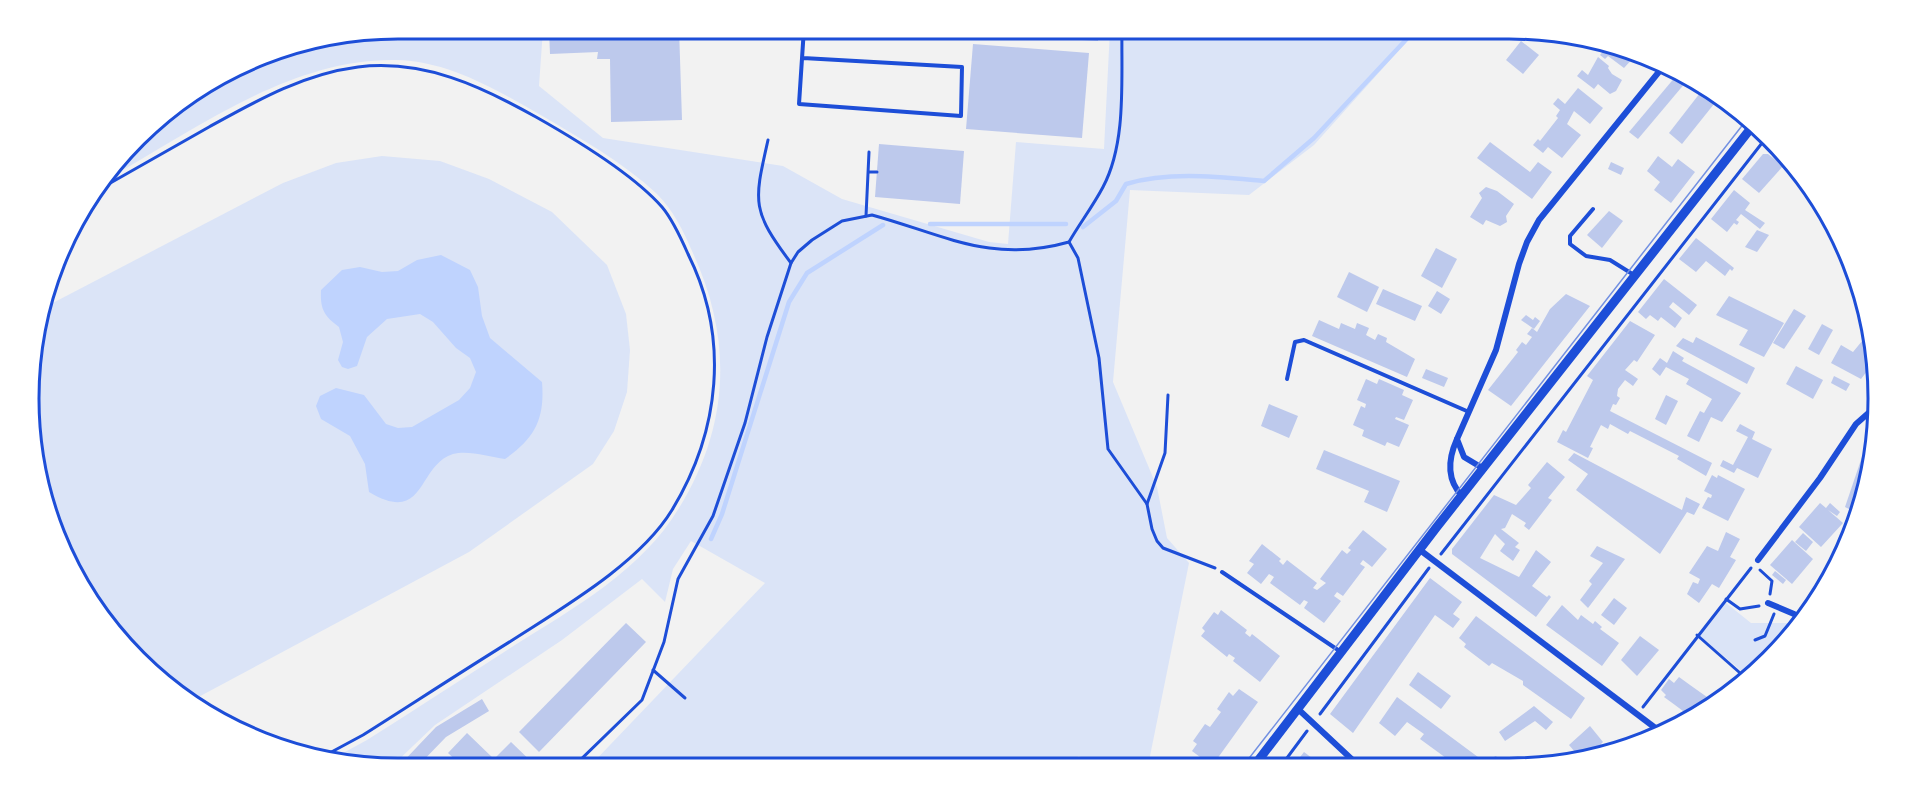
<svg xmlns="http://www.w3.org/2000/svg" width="1907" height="797" font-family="Arial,sans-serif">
<rect width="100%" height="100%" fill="#f2f2f2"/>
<g fill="#dbe4f7">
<path d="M399 29H424L452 39 494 29H543L539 86 603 138 783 166 842 199 989 242 1008 244 1016 142 1104 149 1110 29H1418L1314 145 1249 195 1130 190 1113 382 1157 487 1167 538 1189 563 1148 766 1114 767 1078 756 1075 767 588 768 765 583 691 541 673 569 665 602 642 579 562 640 435 725 391 767 334 758 367 740C416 709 465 677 515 645 574 608 642 570 679 508 730 425 733 339 692 251 683 230 673 210 657 194 623 162 580 138 539 114 495 89 448 61 396 60 291 58 194 130 106 180L155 120 277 49 281 57 336 39Z"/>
<path d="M382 156 440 161 489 179 552 212 607 265 626 314 630 350 627 392 614 431 593 464 469 552 191 701 174 692 91 604 36 471 32 350 47 306 283 183 336 163Z"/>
<path d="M1726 603 1751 623H1788L1745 674 1700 636Z"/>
</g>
<path fill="#bfd3fe" d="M441 255 470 270 478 287 482 316 490 338 542 382C545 419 535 438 505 459 489 457 469 450 453 454 417 465 426 526 369 492L365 464 350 436 321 419 316 406 320 396 336 388 364 395 386 424 398 428 412 427 459 400 470 388 476 372 470 358 456 348 433 322 420 314 387 319 367 337 357 366 348 369 342 367 338 360 343 342 339 327C324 316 320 309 321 290L342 270 360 267 382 272 398 271 417 260Z"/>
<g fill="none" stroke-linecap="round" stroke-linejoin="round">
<g stroke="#bfd3fe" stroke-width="4.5">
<path d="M930 224H1066"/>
<path d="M1083 227 1116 201 1126 184C1170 171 1219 177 1264 181L1314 138 1417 28"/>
<path d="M711 539 722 514 789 302 807 273 883 225"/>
</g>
</g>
<g fill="#bdc9ec">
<path d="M679 28 682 120 611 122 610 59H597L598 52 550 54 549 30Z"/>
<path d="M1004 28H1026L1025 32 1004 30Z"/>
<path d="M1035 28H1099L1098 41 1034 37Z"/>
<path d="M1521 41 1539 55 1523 74 1506 60Z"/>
<path d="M973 44 1089 53 1082 138 966 129Z"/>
<path d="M1608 45 1624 48 1634 57 1624 68 1608 56 1605 59 1600 55Z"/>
<path d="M1598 57 1609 66 1608 68 1612 74 1622 80 1616 91 1610 94 1598 84 1594 89 1577 76 1582 70 1588 75Z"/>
<path d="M1676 76 1686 82 1638 139 1629 132Z"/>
<path d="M1578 88 1603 108 1590 124 1574 111 1567 124 1581 135 1562 158 1548 147 1543 153 1533 145 1538 139 1540 141 1558 118 1556 116 1560 110 1553 104 1558 98 1565 104Z"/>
<path d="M1700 93 1714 104 1682 144 1669 133Z"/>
<path d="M1490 142 1530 172 1538 162 1552 172 1532 199 1477 158Z"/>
<path d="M879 144 964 151 960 204 875 197Z"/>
<path d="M1763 154H1768L1783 166 1759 193 1742 179Z"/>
<path d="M1658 156 1672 167 1678 159 1695 172 1671 203 1654 190 1660 182 1647 171Z"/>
<path d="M1611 162 1624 168 1621 175 1608 169Z"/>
<path d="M1486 187 1497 191 1514 204 1506 216 1507 222 1500 226 1486 220 1483 225 1470 217 1482 198 1479 193Z"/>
<path d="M1734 190 1750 203 1745 210 1765 223 1760 229 1741 214 1736 220 1739 222 1737 225 1734 223 1727 232 1711 219Z"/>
<path d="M1609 211 1623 221 1602 248 1587 235Z"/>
<path d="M1757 230 1769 235 1757 252 1745 247Z"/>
<path d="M1696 238 1734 268 1732 271 1730 269 1725 276 1706 261 1696 272 1679 259Z"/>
<path d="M1436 248 1457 259 1442 288 1421 276Z"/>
<path d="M1349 272 1379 287 1367 312 1337 297Z"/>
<path d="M1664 279 1697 305 1689 315 1673 302 1669 307 1682 318 1675 328 1661 317 1658 321 1650 315 1646 319 1638 312Z"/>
<path d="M1383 289 1422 306 1415 321 1376 304Z"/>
<path d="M1437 291 1450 299 1441 314 1428 306Z"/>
<path d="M1566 294 1590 306 1511 406 1488 390 1518 352 1516 350 1522 342 1526 345 1532 337 1527 334 1532 328 1537 332 1550 309Z"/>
<path d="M1729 296 1784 323 1764 357 1739 345 1748 330 1716 315Z"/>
<path d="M1794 309 1806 316 1784 349 1773 343Z"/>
<path d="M1526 315 1533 320 1535 317 1540 321 1534 329 1521 320Z"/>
<path d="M1319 320 1339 329 1341 323 1355 329 1357 323 1369 328 1366 335 1375 340 1378 334 1387 338 1386 342 1415 359 1407 377 1312 336Z"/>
<path d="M1630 321 1655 335 1637 362 1634 360 1625 370 1638 379 1633 386 1625 380 1618 389 1617 396 1620 398 1616 405 1613 404 1610 411 1712 463 1706 476 1677 459 1679 456 1630 431 1628 434 1610 424 1608 429 1601 425 1590 447 1593 448 1588 458 1557 442 1563 430 1566 432 1593 380 1587 376Z"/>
<path d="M1822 324 1833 330 1819 355 1808 349Z"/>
<path d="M1867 335 1874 362 1861 379 1831 363 1841 345 1853 352Z"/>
<path d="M1696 337 1755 368 1747 384 1676 346 1683 338 1693 343Z"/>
<path d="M1673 351 1684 358 1682 361 1741 393 1722 422 1711 417 1699 442 1687 436 1700 411 1704 413 1712 399 1686 384 1689 379 1666 367 1660 376 1652 369 1660 358 1667 363Z"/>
<path d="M1796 366 1823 380 1813 399 1786 384Z"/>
<path d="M1426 369 1448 378 1444 387 1422 378Z"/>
<path d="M1834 376 1850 384 1846 391 1831 383Z"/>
<path d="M1366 379 1377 384 1379 379 1404 390 1402 395 1413 400 1404 420 1396 417 1395 419 1409 425 1399 447 1387 442 1385 446 1362 436 1364 430 1353 425 1361 406 1365 408 1366 404 1357 400Z"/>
<path d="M1666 395 1678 401 1666 425 1655 419Z"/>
<path d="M1269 404 1298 416 1289 438 1261 426Z"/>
<path d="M1740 424 1755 432 1752 439 1772 449 1758 478 1737 468 1734 473 1720 466 1723 460 1733 465 1748 437 1736 431Z"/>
<path d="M1865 448 1868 449 1857 513 1845 507Z"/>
<path d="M1324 450 1400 481 1387 512 1364 502 1369 491 1316 469Z"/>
<path d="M1574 453 1682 510 1686 497 1700 504 1694 515 1687 512 1660 554 1576 490 1588 474 1568 460Z"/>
<path d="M1547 462 1565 477 1548 498 1552 500 1529 530 1524 526 1526 523 1512 514 1505 528 1501 529 1519 543 1515 547 1520 550 1513 561 1500 551 1505 544 1495 534 1480 558 1519 577 1536 550 1551 562 1532 586 1547 597 1549 595 1551 597 1536 617 1452 554V549L1494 495 1516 505 1531 488 1528 485Z"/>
<path d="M1712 475 1717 478 1718 475 1745 489 1728 521 1702 508 1708 497 1711 498 1712 495 1704 491Z"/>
<path d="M1820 503 1826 508 1830 503 1840 512 1837 516 1828 510 1843 523 1821 547 1799 527Z"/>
<path d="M1363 530 1387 549 1372 567 1363 560 1360 564 1365 567 1343 596 1337 592 1334 596 1341 601 1324 623 1304 608 1308 602 1304 600 1300 605 1270 583 1274 577 1269 574 1261 584 1247 573 1254 564 1249 561 1262 544 1281 559 1279 561 1283 565 1287 560 1317 583 1313 588 1317 590 1326 583 1320 579 1342 550 1347 554 1351 550 1348 548Z"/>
<path d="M1726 532 1740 539 1730 557 1736 560 1719 588 1712 584 1699 603 1687 594 1693 582 1698 584 1700 579 1689 573 1707 546 1718 551Z"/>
<path d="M1803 533 1813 542 1806 551 1795 542Z"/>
<path d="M1792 540 1813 559 1792 584 1770 565Z"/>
<path d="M1597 546 1625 559 1588 608 1580 600 1592 584 1589 581 1603 563 1590 556Z"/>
<path d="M1775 571 1786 580 1783 584 1772 575Z"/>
<path d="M1430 578 1462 602 1453 614 1460 619 1453 628 1435 615 1353 733 1330 714Z"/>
<path d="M1614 598 1627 608 1614 625 1601 615Z"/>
<path d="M1562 605 1578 620 1581 615 1593 624 1595 621 1602 627 1600 629 1619 643 1602 666 1546 625Z"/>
<path d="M1221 610 1247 630 1245 633 1250 637 1252 634 1280 656 1260 682 1233 661 1235 658 1229 654 1227 657 1201 636 1205 631 1202 628 1214 612 1218 615Z"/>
<path d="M1476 616 1585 698 1571 719 1523 685V681L1492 663 1489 666 1464 647 1466 644 1459 638Z"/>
<path d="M626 623 646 642 539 752 519 732Z"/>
<path d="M1781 632 1787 637 1774 652 1768 647Z"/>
<path d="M1640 636 1659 650 1637 676 1621 660Z"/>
<path d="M1418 672 1451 696 1441 709 1409 685Z"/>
<path d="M1679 677 1690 685 1714 702 1691 717 1675 705 1664 697 1666 695 1661 690 1669 679 1674 683Z"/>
<path d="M1239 689 1258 702 1212 766 1192 751 1197 744 1193 741 1205 724 1210 727 1221 712 1217 709 1229 692 1233 696Z"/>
<path d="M1397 697 1482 760 1476 761 1478 764 1496 756 1503 765 1457 766 1420 739 1424 734 1407 722 1395 736 1379 723Z"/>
<path d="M482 699 489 711 446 737 416 768H397L436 727Z"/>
<path d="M1534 706 1553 722 1546 730 1535 721 1505 741 1499 732Z"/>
<path d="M1590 726 1603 742 1601 744 1605 748 1607 746 1610 749 1561 764 1575 752 1569 745Z"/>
<path d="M467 733 494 759 511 742 538 768H464L448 753Z"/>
<path d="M1304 752 1308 755 1322 766H1293Z"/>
</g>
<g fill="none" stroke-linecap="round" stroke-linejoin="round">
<g stroke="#1d4ed8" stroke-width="3">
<path d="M768 140C754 202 751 210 791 263"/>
<path d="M869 172H877"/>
<path d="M98 190C135 169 172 148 209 127 256 101 303 74 358 67 423 59 481 86 536 117 575 139 632 173 662 207 673 220 681 238 688 254 730 338 720 431 672 510 639 564 562 608 511 641 461 672 412 704 363 735L324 756"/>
<path d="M866 216 869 152"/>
<path d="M1069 242 1078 258 1099 358 1108 449 1147 504 1152 529 1157 541 1163 548 1215 568"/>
<path d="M1147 504 1165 453 1168 395"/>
<path d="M1441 554 1762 143"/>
<path d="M1760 570 1772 581 1770 594"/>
<path d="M1726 599 1740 609 1759 606"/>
<path d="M1697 635 1748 680"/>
<path d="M1755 640 1765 636 1774 614"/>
<path d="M653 670 685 698"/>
<path d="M1643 707 1751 568"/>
<path d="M1320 714 1429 568"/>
<path d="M1281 766 1307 731"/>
<path d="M572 768 642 700 664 642 678 579 713 516 745 423 767 337 791 263 798 252 812 240 842 221 872 215C945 235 991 264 1069 242 1080 223 1093 206 1103 187 1127 142 1121 78 1122 28"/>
</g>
<g stroke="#1d4ed8" stroke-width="4">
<path d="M803 58 962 67 961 116 799 104 804 28"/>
<path d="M1753 126 1764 136"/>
<path d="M1593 209 1570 236V244L1586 256 1610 260 1634 275"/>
<path d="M1287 379 1295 342 1304 340 1469 412"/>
<path d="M1222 572 1341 652"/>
</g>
<g stroke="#1d4ed8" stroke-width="6">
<path d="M1457 439C1448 459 1446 479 1462 496"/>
<path d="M1484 469 1464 457 1457 439 1496 350 1519 264 1527 242 1539 220 1662 68"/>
<path d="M1420 550 1662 733"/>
<path d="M1758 560 1820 478 1856 424 1873 409"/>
<path d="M1768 603 1794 614 1802 620"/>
<path d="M1298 709 1359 766"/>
</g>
<path stroke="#1d4ed8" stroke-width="9" d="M1254 766 1436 528 1755 123"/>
<path stroke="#7290e2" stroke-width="1.5" d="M1243 766 1748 118"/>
</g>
<path d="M0 0H1907V797H0ZM398 39H1509A359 359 0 0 1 1868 398V399A359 359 0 0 1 1509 758H398A359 359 0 0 1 39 399V398A359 359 0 0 1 398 39Z" fill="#fff" fill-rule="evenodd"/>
<path fill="none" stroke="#1d4ed8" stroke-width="3" d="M398 39H1509A359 359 0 0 1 1868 398V399A359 359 0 0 1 1509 758H398A359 359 0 0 1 39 399V398A359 359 0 0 1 398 39Z"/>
</svg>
